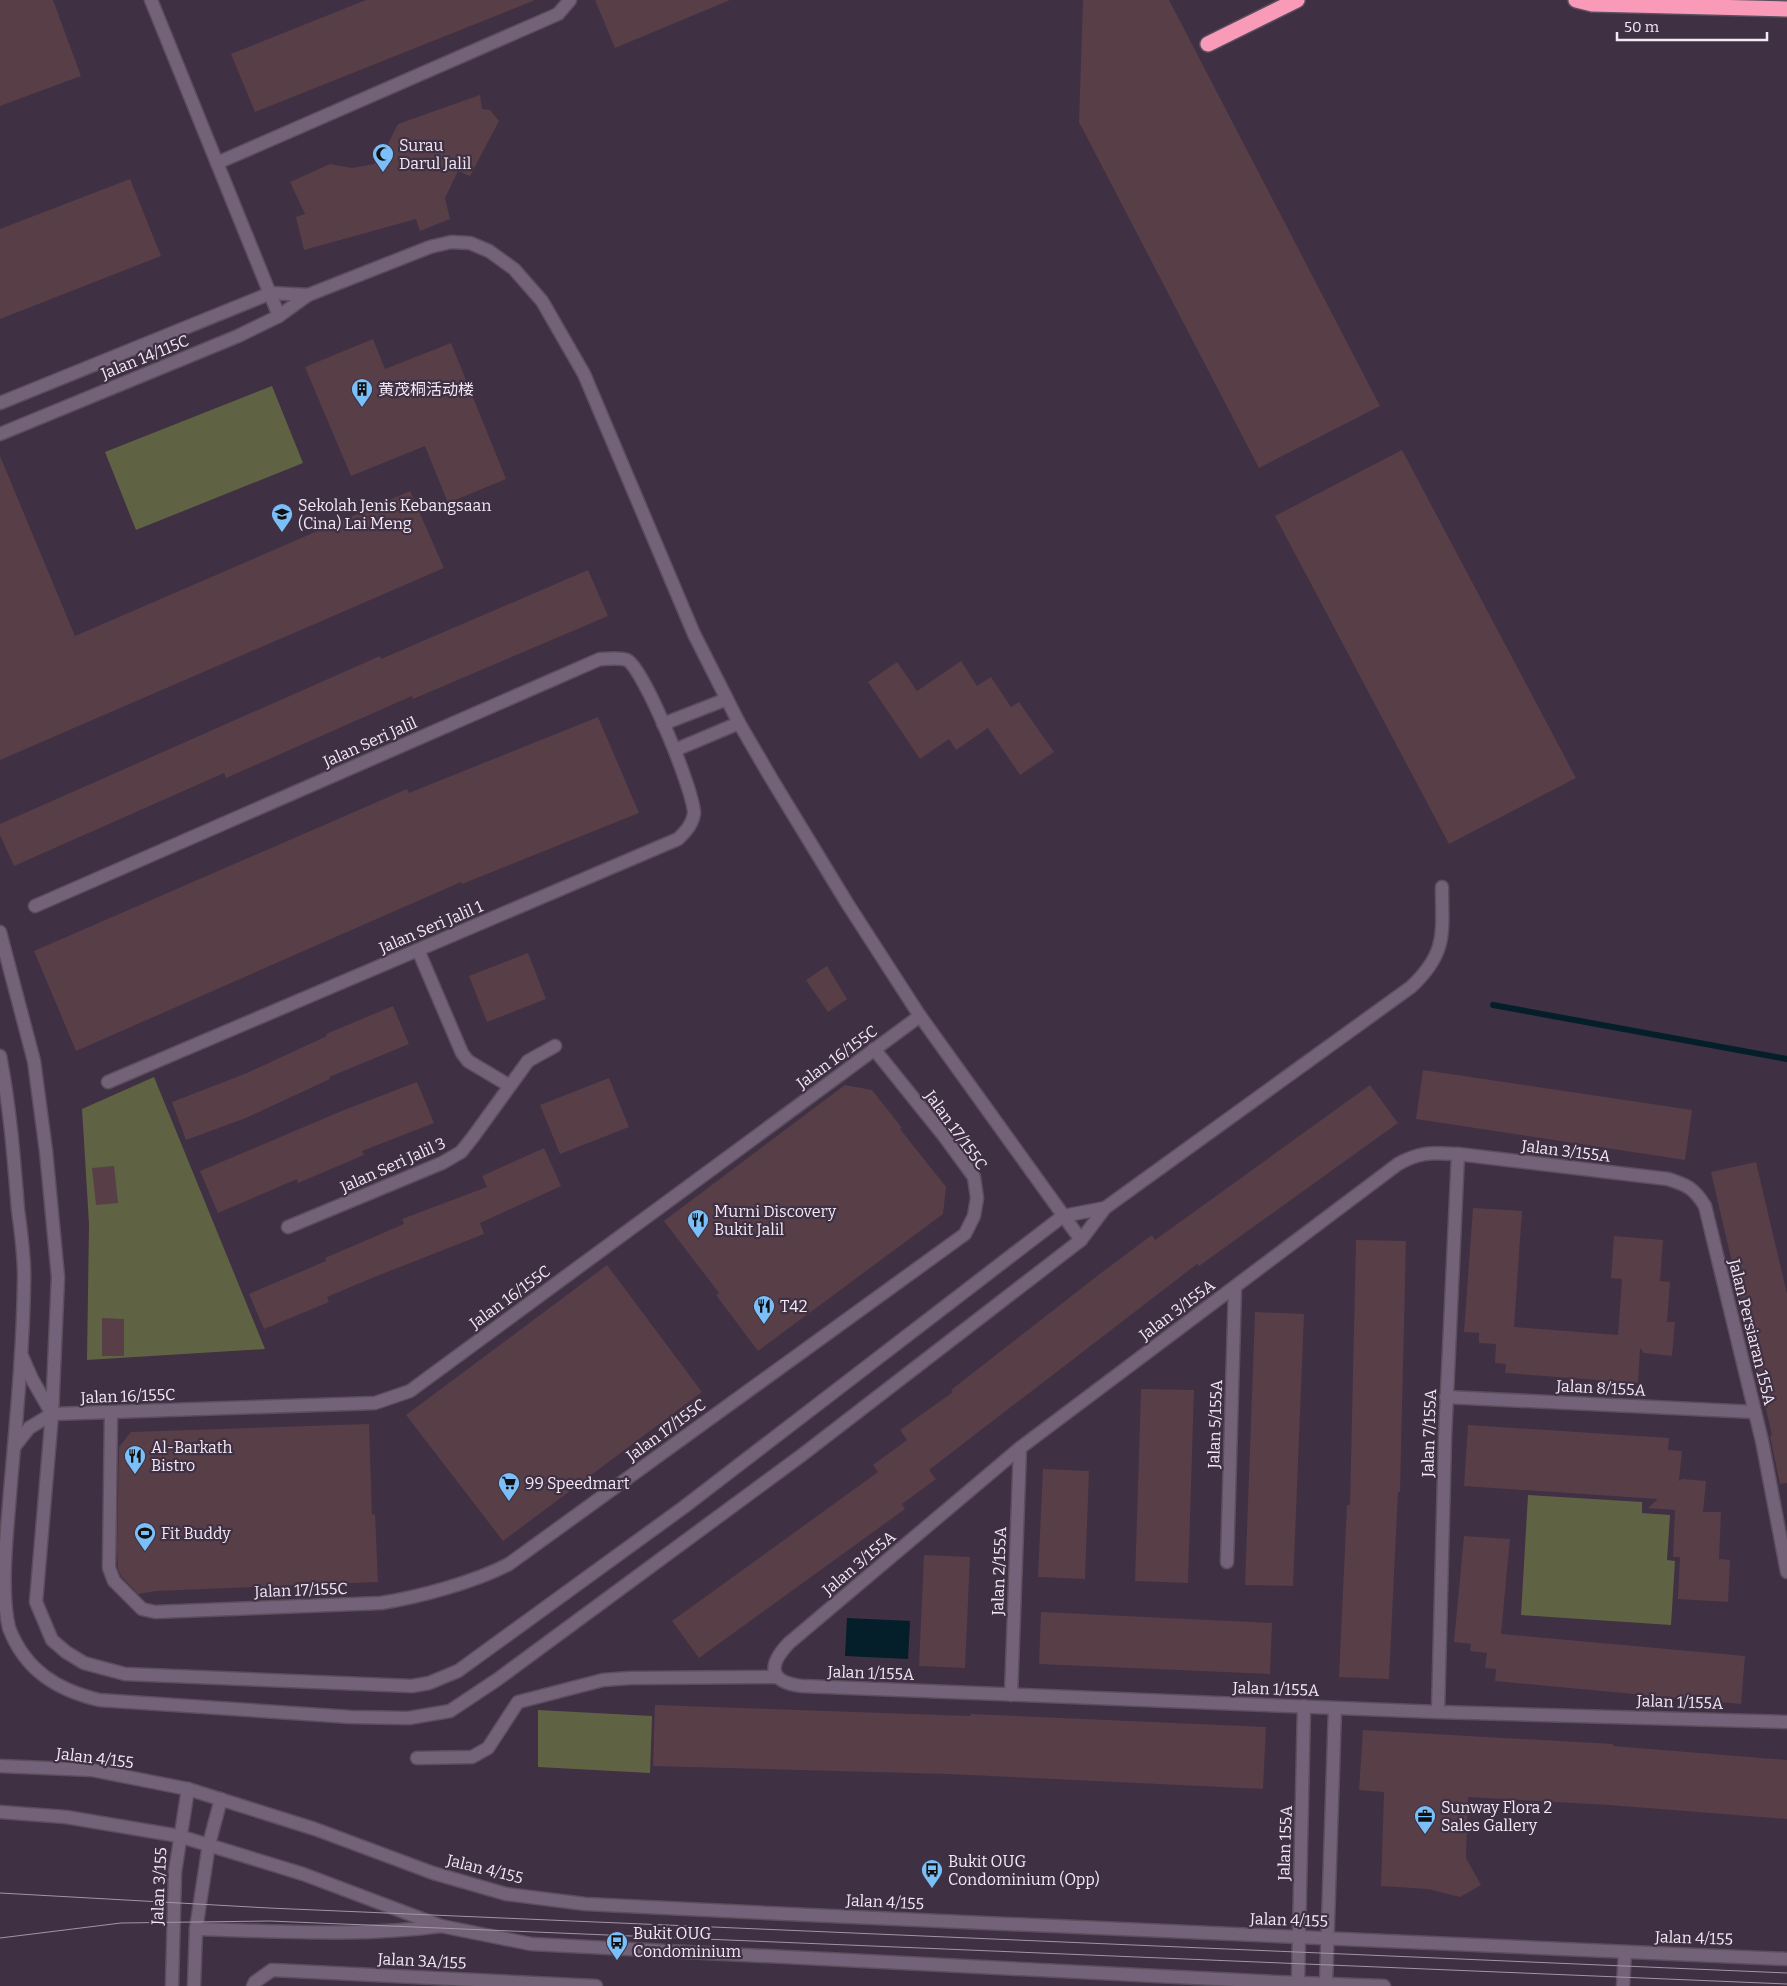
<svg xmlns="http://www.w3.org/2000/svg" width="1787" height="1986" font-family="Bitter,'Noto Sans SC',serif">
<rect width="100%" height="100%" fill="#3f3043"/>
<g fill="#5f6343">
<path d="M272 386 303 463 136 530 105 452Z"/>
<path d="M154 1077 265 1349 87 1360 89 1224 82 1109Z"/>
<path d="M1528 1495 1642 1502V1513L1670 1515 1667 1560 1675 1561 1671 1625 1521 1615Z"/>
<path d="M538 1710 652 1716 650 1773 538 1767Z"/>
</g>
<path fill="#041e2a" d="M847 1618 910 1621 908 1659 845 1656Z"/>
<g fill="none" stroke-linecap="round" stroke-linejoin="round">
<path stroke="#041e2a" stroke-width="6" d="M1493 1005 1787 1059"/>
</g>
<g fill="#583e47">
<path d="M0 0H53L81 76 0 106Z"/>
<path d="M366 0H533V1L255 112 231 54Z"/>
<path d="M595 0H730L615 48Z"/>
<path d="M1083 0H1169L1380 406 1259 468 1079 122Z"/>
<path d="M480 95 482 109 490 110 499 121 470 176 458 171 445 198 450 219 420 231 416 219 304 250 296 217 305 214 290 182 330 164 352 168 374 164 381 158 398 124Z"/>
<path d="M130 179 161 256 0 319V229Z"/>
<path d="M373 339 385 369 451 343 506 479 448 503 425 446 351 476 305 367Z"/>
<path d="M1402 450 1576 778 1449 844 1275 516Z"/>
<path d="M0 456 75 636 410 491 444 568 0 760Z"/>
<path d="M588 570 608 616 413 699 412 696 226 778 224 773 14 866 0 835V824L380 656 381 659Z"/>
<path d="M961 661 977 686 991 677 1011 707 1019 702 1054 752 1020 775 988 728 956 750 949 739 920 759 868 682 897 662 917 691Z"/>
<path d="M598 717 639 813 462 884 461 882 76 1051 34 951 407 789 409 793Z"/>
<path d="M528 953 546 999 487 1022 469 976Z"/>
<path d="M827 966 847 999 828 1012 806 980Z"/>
<path d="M393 1006 409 1044 329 1077 330 1079 246 1118 186 1140 172 1102 247 1073 327 1036 326 1034Z"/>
<path d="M1423 1070 1692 1110 1685 1160 1416 1119Z"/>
<path d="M609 1078 629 1127 560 1154 540 1105Z"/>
<path d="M417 1082 434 1123 362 1151 364 1155 298 1183 297 1179 218 1213 200 1171 344 1110Z"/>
<path d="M845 1085 872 1090 902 1128 900 1129 946 1187 943 1214 758 1351 716 1295 719 1293 664 1221Z"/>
<path d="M1370 1085 1398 1123 1199 1266 1197 1264 929 1470 936 1479 902 1504 905 1509 699 1658 672 1621 878 1472 873 1465 907 1440 900 1430 953 1392 951 1390 1101 1273 1152 1235 1155 1240Z"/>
<path d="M544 1148 561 1186 480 1223 484 1234 372 1278 327 1297 329 1302 264 1329 249 1294 326 1261 325 1258 404 1224 402 1219 487 1187 482 1176Z"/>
<path d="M1756 1162 1787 1294V1483L1780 1484 1770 1436 1772 1435 1711 1172Z"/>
<path d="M114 1166 118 1203 96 1205 92 1168Z"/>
<path d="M1473 1208 1522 1211 1514 1327 1618 1335 1622 1279 1611 1278 1614 1236 1663 1240 1660 1281 1670 1282 1667 1322H1675L1672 1356 1644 1353 1640 1348 1638 1383 1505 1373 1506 1364 1495 1363 1496 1344 1479 1343V1333L1464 1332Z"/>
<path d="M1356 1240 1406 1241 1400 1492H1398L1389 1679 1339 1677 1347 1505H1350Z"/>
<path d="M607 1265 702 1392 503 1541 406 1415Z"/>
<path d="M1255 1312 1304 1314 1293 1586 1245 1585Z"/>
<path d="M102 1318 124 1319V1356H102Z"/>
<path d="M1141 1389 1194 1390 1188 1583 1135 1581Z"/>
<path d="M369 1424 372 1515 375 1514 378 1582 156 1591 138 1594 121 1576 118 1569 117 1547 119 1447 131 1432Z"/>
<path d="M1468 1425 1669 1438 1668 1450 1682 1451 1679 1481 1682 1479 1706 1481 1703 1512H1721L1719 1559 1730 1560 1728 1602 1678 1599 1680 1557H1673L1675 1510 1648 1508 1658 1499 1464 1486Z"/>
<path d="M1043 1469 1089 1471 1085 1579 1038 1577Z"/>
<path d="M1464 1536 1510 1539 1501 1634 1745 1656 1741 1704 1495 1681 1496 1669 1485 1668 1487 1653 1470 1651 1471 1644 1454 1642Z"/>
<path d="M924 1555 970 1557 965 1668 919 1666Z"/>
<path d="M1041 1612 1272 1623 1270 1674 1039 1664Z"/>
<path d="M655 1705 970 1716 971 1714 1266 1727 1263 1789 949 1774 653 1766Z"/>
<path d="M1363 1730 1613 1744V1746L1787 1760V1819L1609 1805 1468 1797 1466 1858 1481 1885 1460 1897 1428 1889 1381 1886 1384 1792 1359 1790Z"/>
</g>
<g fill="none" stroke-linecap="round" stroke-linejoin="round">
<g stroke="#5b4e5e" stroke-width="15">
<g id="street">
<path d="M151 0 279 316"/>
<path d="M217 163 558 14 570 0"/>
<path d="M0 403 271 293 308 295"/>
<path d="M0 434 238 336 279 316 308 295 430 247 451 242 470 243 489 251 514 269 542 301 584 374 694 634 739 723 771 778 847 903 920 1016 1081 1240"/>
<path d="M663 724 727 699"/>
<path d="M675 750 739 723"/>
<path d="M35 906 600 659C608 659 619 657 627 660 644 669 695 793 694 814 692 825 686 831 678 839L108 1082"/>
<path d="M0 932 34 1061 46 1151 58 1277 52 1414 36 1602 52 1640 66 1652 84 1663 125 1674 412 1686 429 1683 458 1671 684 1507 1063 1216 1105 1208"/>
<path d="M418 950 462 1053 468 1061 510 1086"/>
<path d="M0 1056C10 1107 14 1159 18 1210 21 1233 25 1258 24 1282 23 1352 16 1423 10 1493 7 1533 0 1590 9 1628 25 1670 57 1690 99 1700L351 1717 409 1718 450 1711 498 1679 802 1455 1081 1240 1105 1208 1411 987C1448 952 1442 933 1442 887"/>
<path d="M288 1227 442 1163 461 1152 473 1137 528 1061 555 1046"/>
<path d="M21 1354 32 1379 52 1414"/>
<path d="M1446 1397 1755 1412"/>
<path d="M111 1413 109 1568 114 1581 142 1609 155 1612 381 1603C419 1597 475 1582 509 1564L965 1234 974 1216 977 1198 974 1177 944 1136 874 1049"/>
<path d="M14 1447 29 1428 52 1414 375 1403 410 1391 920 1016"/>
<path d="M1227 1562 1235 1287"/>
<path d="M1787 1572 1762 1441 1705 1206C1694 1188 1687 1185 1668 1179L1458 1154C1432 1153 1421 1151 1398 1164L1020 1448 789 1643C767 1666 769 1682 802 1686L1438 1712 1787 1722"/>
<path d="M1011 1695 1020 1448"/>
<path d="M1438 1712 1445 1437 1458 1154"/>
<path d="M417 1758 472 1757 488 1748 518 1702 603 1680 630 1678 777 1677"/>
<path d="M196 1929C277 1931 360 1937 441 1926"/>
<path d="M1298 1982 1304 1706"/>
<path d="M1326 1983 1335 1708"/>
<path d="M172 1986 175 1872 188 1789"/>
<path d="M194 1986 196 1929 209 1844 221 1799"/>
<path d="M253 1986 255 1982 272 1970 596 1986"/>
<path d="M1623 1986 1625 1952"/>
</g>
</g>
<g stroke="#5b4e5e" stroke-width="15">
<g id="secondary">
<path d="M0 1766 92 1770 188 1789 315 1829 433 1873 506 1894 585 1904 809 1915 1787 1959"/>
<path d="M0 1812 66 1817 179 1836 303 1874 441 1926 531 1944 1275 1982 1384 1986"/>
</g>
</g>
<g stroke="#5b4e5e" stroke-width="18">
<g id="highway">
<path d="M1576 0 1592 4 1787 9"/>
<path d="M1208 44 1297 0"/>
</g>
</g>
<use href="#street" stroke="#746378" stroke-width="12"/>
<use href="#secondary" stroke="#746378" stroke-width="12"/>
<use href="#highway" stroke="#f99bb8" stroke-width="15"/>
<g stroke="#a295a5" stroke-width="1">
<path d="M0 1893 269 1908 1787 1973"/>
<path d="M0 1938 121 1923 270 1921 1787 1984"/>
</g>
</g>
<defs>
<g id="mosque-pin" transform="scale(1.125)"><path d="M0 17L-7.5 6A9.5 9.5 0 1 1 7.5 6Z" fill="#7abff8" stroke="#3f3043"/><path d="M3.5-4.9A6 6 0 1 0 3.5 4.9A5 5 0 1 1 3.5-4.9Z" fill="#111"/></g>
<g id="building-pin" transform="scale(1.125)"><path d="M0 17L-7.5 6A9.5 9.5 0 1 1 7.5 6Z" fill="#7abff8" stroke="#3f3043"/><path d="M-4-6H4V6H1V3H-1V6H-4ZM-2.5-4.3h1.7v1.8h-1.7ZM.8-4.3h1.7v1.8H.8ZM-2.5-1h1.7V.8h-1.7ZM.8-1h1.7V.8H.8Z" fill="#111"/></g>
<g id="school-pin" transform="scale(1.125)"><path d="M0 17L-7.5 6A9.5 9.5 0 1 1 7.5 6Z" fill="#7abff8" stroke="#3f3043"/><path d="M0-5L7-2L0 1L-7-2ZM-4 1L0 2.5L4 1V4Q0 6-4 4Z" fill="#111"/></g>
<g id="restaurant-pin" transform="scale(1.125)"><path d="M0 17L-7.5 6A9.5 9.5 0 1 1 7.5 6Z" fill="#7abff8" stroke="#3f3043"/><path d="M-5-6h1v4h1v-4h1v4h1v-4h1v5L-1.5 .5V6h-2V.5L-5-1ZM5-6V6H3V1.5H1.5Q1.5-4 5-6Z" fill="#111"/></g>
<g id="supermarket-pin" transform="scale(1.125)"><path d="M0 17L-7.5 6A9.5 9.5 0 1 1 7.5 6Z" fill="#7abff8" stroke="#3f3043"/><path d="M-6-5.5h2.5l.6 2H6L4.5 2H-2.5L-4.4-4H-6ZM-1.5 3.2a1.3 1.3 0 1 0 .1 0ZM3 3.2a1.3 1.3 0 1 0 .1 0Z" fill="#111"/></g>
<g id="stadium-pin" transform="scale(1.125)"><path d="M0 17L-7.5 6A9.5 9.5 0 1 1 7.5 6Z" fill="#7abff8" stroke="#3f3043"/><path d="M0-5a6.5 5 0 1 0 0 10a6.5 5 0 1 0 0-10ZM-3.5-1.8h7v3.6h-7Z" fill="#111"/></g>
<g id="office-pin" transform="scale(1.125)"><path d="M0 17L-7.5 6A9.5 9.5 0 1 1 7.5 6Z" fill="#7abff8" stroke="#3f3043"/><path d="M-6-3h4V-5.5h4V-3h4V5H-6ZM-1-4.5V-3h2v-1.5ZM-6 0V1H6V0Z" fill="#111"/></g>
<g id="bus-pin" transform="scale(1.125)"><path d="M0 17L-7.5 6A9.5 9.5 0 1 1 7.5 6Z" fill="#7abff8" stroke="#3f3043"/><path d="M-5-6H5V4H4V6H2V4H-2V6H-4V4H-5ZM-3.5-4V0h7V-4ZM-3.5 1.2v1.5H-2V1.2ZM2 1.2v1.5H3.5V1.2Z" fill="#111"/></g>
</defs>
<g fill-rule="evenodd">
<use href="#mosque-pin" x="383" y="154"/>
<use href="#building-pin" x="362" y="389"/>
<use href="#school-pin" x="282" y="514"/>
<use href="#restaurant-pin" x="698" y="1220"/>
<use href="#restaurant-pin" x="764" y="1306"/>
<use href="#restaurant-pin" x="135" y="1456"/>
<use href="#supermarket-pin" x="509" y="1483"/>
<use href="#stadium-pin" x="145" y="1533"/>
<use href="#office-pin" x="1425" y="1816"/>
<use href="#bus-pin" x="932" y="1870"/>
<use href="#bus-pin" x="617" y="1942"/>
</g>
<g text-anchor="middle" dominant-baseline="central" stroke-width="4.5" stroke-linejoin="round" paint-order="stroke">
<g font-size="16" fill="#f3e9f5" stroke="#3f3043" text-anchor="start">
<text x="399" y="145">Surau<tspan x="399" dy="18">Darul Jalil</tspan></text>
<text x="378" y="389">黄茂桐活动楼</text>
<text x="298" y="505">Sekolah Jenis Kebangsaan<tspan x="298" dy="18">(Cina) Lai Meng</tspan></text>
<text x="714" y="1211">Murni Discovery<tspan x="714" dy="18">Bukit Jalil</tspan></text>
<text x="780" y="1306">T42</text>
<text x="151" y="1447">Al-Barkath<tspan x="151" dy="18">Bistro</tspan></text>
<text x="525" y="1483">99 Speedmart</text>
<text x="161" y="1533">Fit Buddy</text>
<text x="1441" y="1807">Sunway Flora 2<tspan x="1441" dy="18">Sales Gallery</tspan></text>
<text x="948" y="1861">Bukit OUG<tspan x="948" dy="18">Condominium (Opp)</tspan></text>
<text x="633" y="1933">Bukit OUG<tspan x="633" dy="18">Condominium</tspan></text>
</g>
<g font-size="16" fill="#f3e9f5" stroke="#3f3043">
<text transform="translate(145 357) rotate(-22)">Jalan 14/115C</text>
<text transform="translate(370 742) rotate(-24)">Jalan Seri Jalil</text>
<text transform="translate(431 927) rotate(-23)">Jalan Seri Jalil 1</text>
<text transform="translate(837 1057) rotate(-36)">Jalan 16/155C</text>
<text transform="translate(956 1130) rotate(54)">Jalan 17/155C</text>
<text transform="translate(1566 1151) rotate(7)">Jalan 3/155A</text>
<text transform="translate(393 1165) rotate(-24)">Jalan Seri Jalil 3</text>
<text transform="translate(510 1297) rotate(-36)">Jalan 16/155C</text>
<text transform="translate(1177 1310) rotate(-37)">Jalan 3/155A</text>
<text transform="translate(1752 1332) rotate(76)">Jalan Persiaran 155A</text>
<text transform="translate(1601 1388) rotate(3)">Jalan 8/155A</text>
<text transform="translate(128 1396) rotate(-2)">Jalan 16/155C</text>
<text transform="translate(1215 1424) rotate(-88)">Jalan 5/155A</text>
<text transform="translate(666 1430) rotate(-36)">Jalan 17/155C</text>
<text transform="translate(1429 1433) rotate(-88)">Jalan 7/155A</text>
<text transform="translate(859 1563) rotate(-40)">Jalan 3/155A</text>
<text transform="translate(999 1571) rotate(-88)">Jalan 2/155A</text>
<text transform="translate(301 1590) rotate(-2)">Jalan 17/155C</text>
<text transform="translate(871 1673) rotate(2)">Jalan 1/155A</text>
<text transform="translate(1276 1689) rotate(2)">Jalan 1/155A</text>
<text transform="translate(1680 1702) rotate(2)">Jalan 1/155A</text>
<text transform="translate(95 1758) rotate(7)">Jalan 4/155</text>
<text transform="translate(1285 1843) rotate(-88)">Jalan 155A</text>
<text transform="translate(485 1869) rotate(14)">Jalan 4/155</text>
<text transform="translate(159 1886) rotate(-87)">Jalan 3/155</text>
<text transform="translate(885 1902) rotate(3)">Jalan 4/155</text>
<text transform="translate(1289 1920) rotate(2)">Jalan 4/155</text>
<text transform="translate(1694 1938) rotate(2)">Jalan 4/155</text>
<text transform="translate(422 1961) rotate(3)">Jalan 3A/155</text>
</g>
</g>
<path d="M1617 32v8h150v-8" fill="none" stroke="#f3e9f5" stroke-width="2.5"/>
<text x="1624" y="32" font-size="15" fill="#f3e9f5" stroke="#3f3043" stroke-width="4" paint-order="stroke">50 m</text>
</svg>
